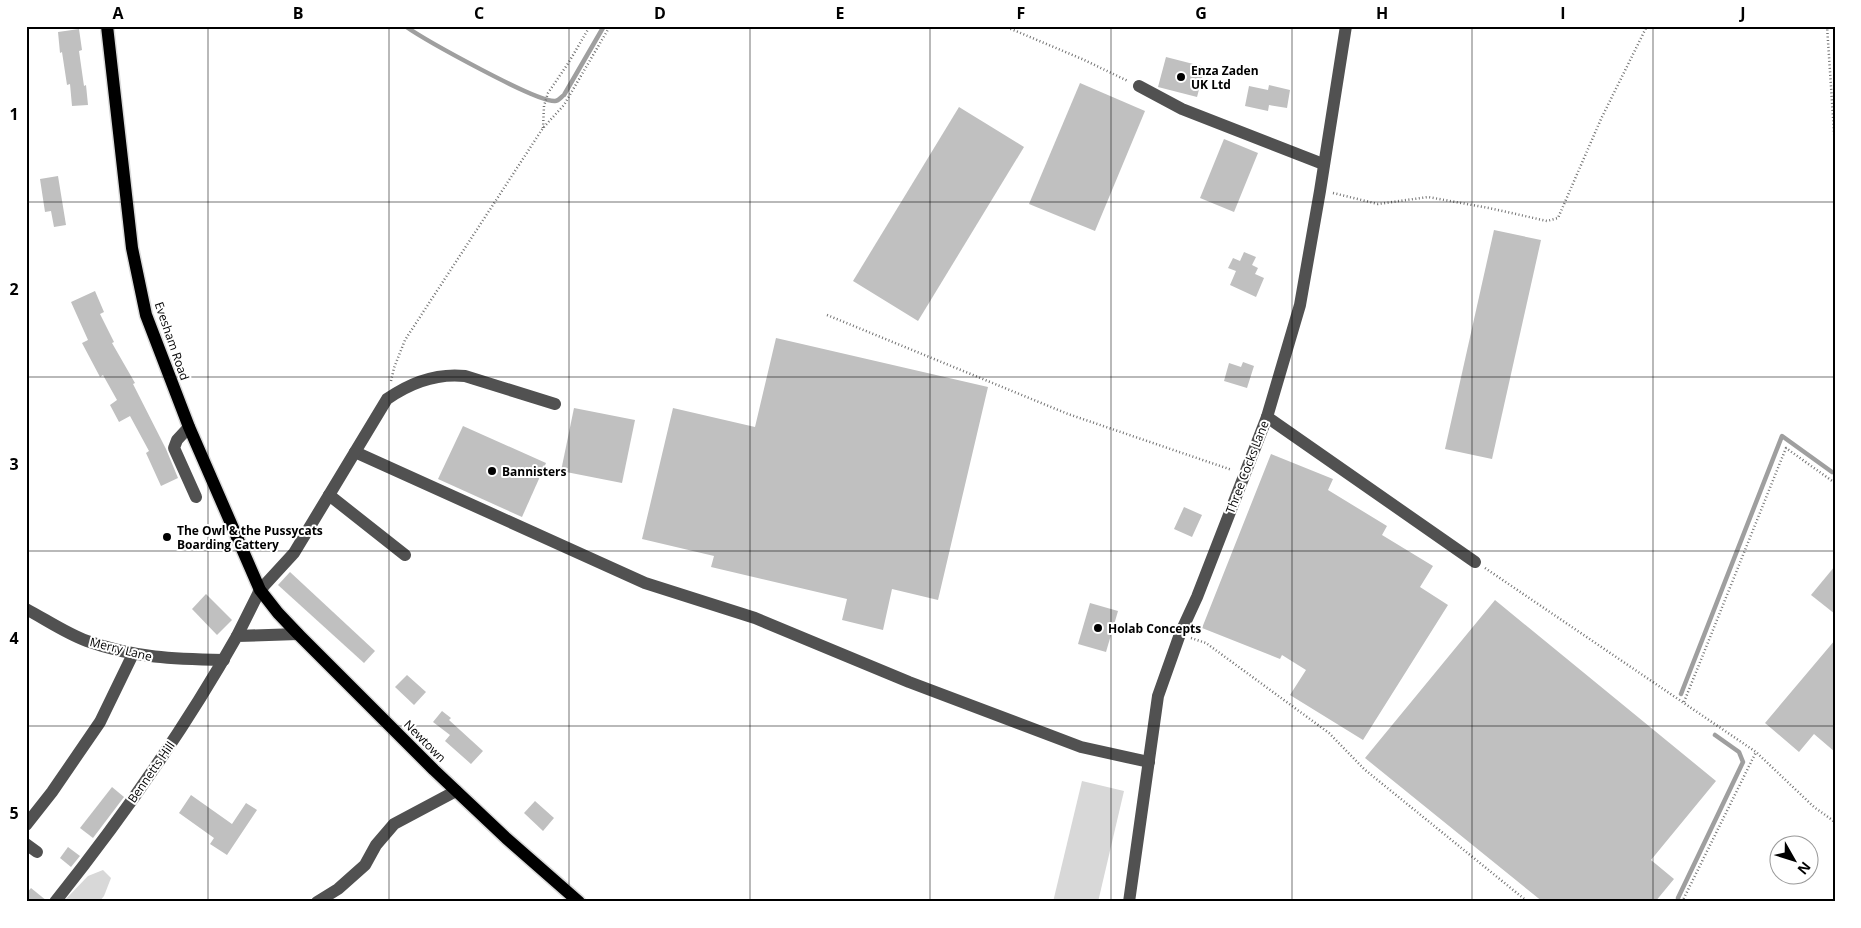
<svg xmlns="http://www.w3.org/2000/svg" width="1861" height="928" font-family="'Open Sans',sans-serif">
<rect width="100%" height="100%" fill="#fff"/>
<g fill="#d8d8d8">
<path d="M1082 781 1124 791 1098 902H1053Z"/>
<path d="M103 870 111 878 104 896 99 902H63L88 876Z"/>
</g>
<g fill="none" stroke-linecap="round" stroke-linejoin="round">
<g stroke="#9f9f9f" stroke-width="4.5">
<path d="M405 26C425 40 536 102 555 101 559 101 561 97 564 95L604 26"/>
<path d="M1681 694 1782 436 1832 472"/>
<path d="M1678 898 1743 762 1739 752 1715 735"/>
</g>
</g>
<g fill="#c0c0c0">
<path d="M79 29 82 50 79 51 84 86 86 85 88 105 72 106 70 84 67 85 62 52 60 53 58 32Z"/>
<path d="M1166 57 1205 67 1197 97 1158 87Z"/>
<path d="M1080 83 1145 111 1095 231 1029 204Z"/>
<path d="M1269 85 1290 90 1287 108 1269 105 1268 111 1245 106 1249 86 1268 90Z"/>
<path d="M959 107 1024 147 918 321 853 281Z"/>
<path d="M1224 139 1258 153 1234 212 1200 198Z"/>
<path d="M58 176 66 225 54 227 51 211 45 212 40 179Z"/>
<path d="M1494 230 1541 240 1492 459 1445 449Z"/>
<path d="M1244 252 1256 257 1252 265 1258 268 1255 274 1264 278 1256 297 1230 285 1236 271 1228 268 1233 258 1240 261Z"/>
<path d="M95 291 104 312 100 314 114 342 112 343 135 383 133 384 166 449 178 478 161 486 146 453 149 451 130 416 119 422 110 405 117 400 103 375 100 377 82 343 88 340 71 302Z"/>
<path d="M776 338 988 387 938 600 892 589 883 630 842 620 847 599 711 567 714 556 642 539 673 408 755 427Z"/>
<path d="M1243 362 1254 366 1247 388 1224 381 1229 363 1241 367Z"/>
<path d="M574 408 635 420 622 483 561 471Z"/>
<path d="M463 426 546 463 522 517 438 479Z"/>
<path d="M1271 454 1333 479 1328 490 1387 526 1382 535 1433 566 1420 587 1448 605 1363 740 1290 695 1306 670 1282 655 1280 659 1202 628Z"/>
<path d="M1184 507 1202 515 1192 537 1174 529Z"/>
<path d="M1835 566V614L1811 595Z"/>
<path d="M290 572 375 651 364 663 278 585Z"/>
<path d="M206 594 232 620 217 635 192 609Z"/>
<path d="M1495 600 1716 781 1651 860 1674 879 1655 902H1543L1365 758Z"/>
<path d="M1090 603 1118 611 1106 652 1078 644Z"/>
<path d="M1835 640V752L1814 734 1799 752 1765 723Z"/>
<path d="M407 675 426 692 414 705 395 687Z"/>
<path d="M442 711 451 718 449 720 483 751 471 764 445 741 450 735 433 722Z"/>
<path d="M112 787 124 797 93 838 80 828Z"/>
<path d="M191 795 232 824 246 803 257 810 227 855 210 844 214 838 179 813Z"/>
<path d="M535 801 554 818 543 831 524 813Z"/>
<path d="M68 847 80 856 71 867 60 858Z"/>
<path d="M31 888 47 901V902H26V894Z"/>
</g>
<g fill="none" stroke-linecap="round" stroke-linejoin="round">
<g stroke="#dbdbdb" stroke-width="15">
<path id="major" d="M107 26 132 248 146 315 189 427 260 590 278 613 298 634 434 770 506 838 579 902"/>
</g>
<g stroke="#737373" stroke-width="2.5" stroke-dasharray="1 2.5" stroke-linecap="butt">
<path d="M1004 26 1082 59 1128 81"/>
<path d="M1827 26 1835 147"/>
<path d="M543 128 544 106 548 93 569 62 590 26"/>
<path d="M1333 193 1378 204 1428 197 1489 208 1547 221 1558 218 1601 119 1647 26"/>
<path d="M827 315 1068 414 1232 470"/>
<path d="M391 381 394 368 405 340 543 128 564 105 610 26"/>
<path d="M1485 568 1756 752 1814 807 1835 822"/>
<path d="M1191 638 1206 643 1329 733 1364 769 1528 902"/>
<path d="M1684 702 1786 448 1835 483"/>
<path d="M1682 902 1756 752"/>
</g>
<g stroke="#515151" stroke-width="12">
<path d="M1139 86 1182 109 1323 164"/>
<path d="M1267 417 1475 562"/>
<path d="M189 427 177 440 174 448 196 497"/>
<path d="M355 452 645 583 755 618 909 682 1081 747 1149 762"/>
<path d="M329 495 405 555"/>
<path d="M26 609C45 619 67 634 87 641 135 658 174 659 224 660"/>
<path d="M237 636 260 590 294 553 387 399C410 383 437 373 465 376L555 404"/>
<path d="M26 825 52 792 100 722 133 654"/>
<path d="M26 844 37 852"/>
<path d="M55 902C122 818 184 730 237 636L298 634"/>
<path d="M317 902 338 889 365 865 376 845 394 824 456 791"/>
<path d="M1129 902 1158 696 1180 634 1197 597 1267 417 1300 305 1320 191 1346 26"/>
</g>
<use href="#major" stroke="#000" stroke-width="12"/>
</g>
<path fill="none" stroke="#000" stroke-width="1" stroke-opacity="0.55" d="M208 26V902M389 26V902M569 26V902M750 26V902M930 26V902M1111 26V902M1292 26V902M1472 26V902M1653 26V902M26 202H1835M26 377H1835M26 551H1835M26 726H1835"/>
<g fill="#000" stroke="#fff" stroke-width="2">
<circle cx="1181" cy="77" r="5"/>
<circle cx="492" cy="471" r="5"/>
<circle cx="167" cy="537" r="5"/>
<circle cx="1098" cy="628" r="5"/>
</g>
<g text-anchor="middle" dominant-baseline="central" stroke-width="4" stroke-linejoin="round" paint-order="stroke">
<g font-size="12" font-weight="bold" fill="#000" stroke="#fff" text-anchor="start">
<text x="1191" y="70">Enza Zaden<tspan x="1191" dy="14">UK Ltd</tspan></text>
<text x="502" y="471">Bannisters</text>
<text x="177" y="530">The Owl &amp; the Pussycats<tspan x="177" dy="14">Boarding Cattery</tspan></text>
<text x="1108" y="628">Holab Concepts</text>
</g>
<g font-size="12" fill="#000" stroke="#fff">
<text transform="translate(172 341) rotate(71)">Evesham Road</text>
<text transform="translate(1247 467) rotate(-69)">Three Cocks Lane</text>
<text transform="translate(121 649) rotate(14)">Merry Lane</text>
<text transform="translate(425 741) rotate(45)">Newtown</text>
<text transform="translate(151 772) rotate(-55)">Bennetts Hill</text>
</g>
</g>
<rect width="1861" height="928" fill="none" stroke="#ffffff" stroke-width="55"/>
<g transform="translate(1794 860) rotate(129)"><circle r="24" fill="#ffffff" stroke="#999999"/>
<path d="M0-4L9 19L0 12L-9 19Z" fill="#000000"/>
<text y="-8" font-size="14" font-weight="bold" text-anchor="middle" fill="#000000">N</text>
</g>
<rect x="28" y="28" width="1806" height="872" fill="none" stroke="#000" stroke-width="2"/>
<g font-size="16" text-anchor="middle" font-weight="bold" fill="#000">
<text x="118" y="19">A</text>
<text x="298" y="19">B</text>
<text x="479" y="19">C</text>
<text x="660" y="19">D</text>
<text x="840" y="19">E</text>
<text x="1021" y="19">F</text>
<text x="1201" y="19">G</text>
<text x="1382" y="19">H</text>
<text x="1563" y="19">I</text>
<text x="1743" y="19">J</text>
<text x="14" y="120">1</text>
<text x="14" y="295">2</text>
<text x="14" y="470">3</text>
<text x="14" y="644">4</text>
<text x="14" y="819">5</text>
</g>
</svg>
